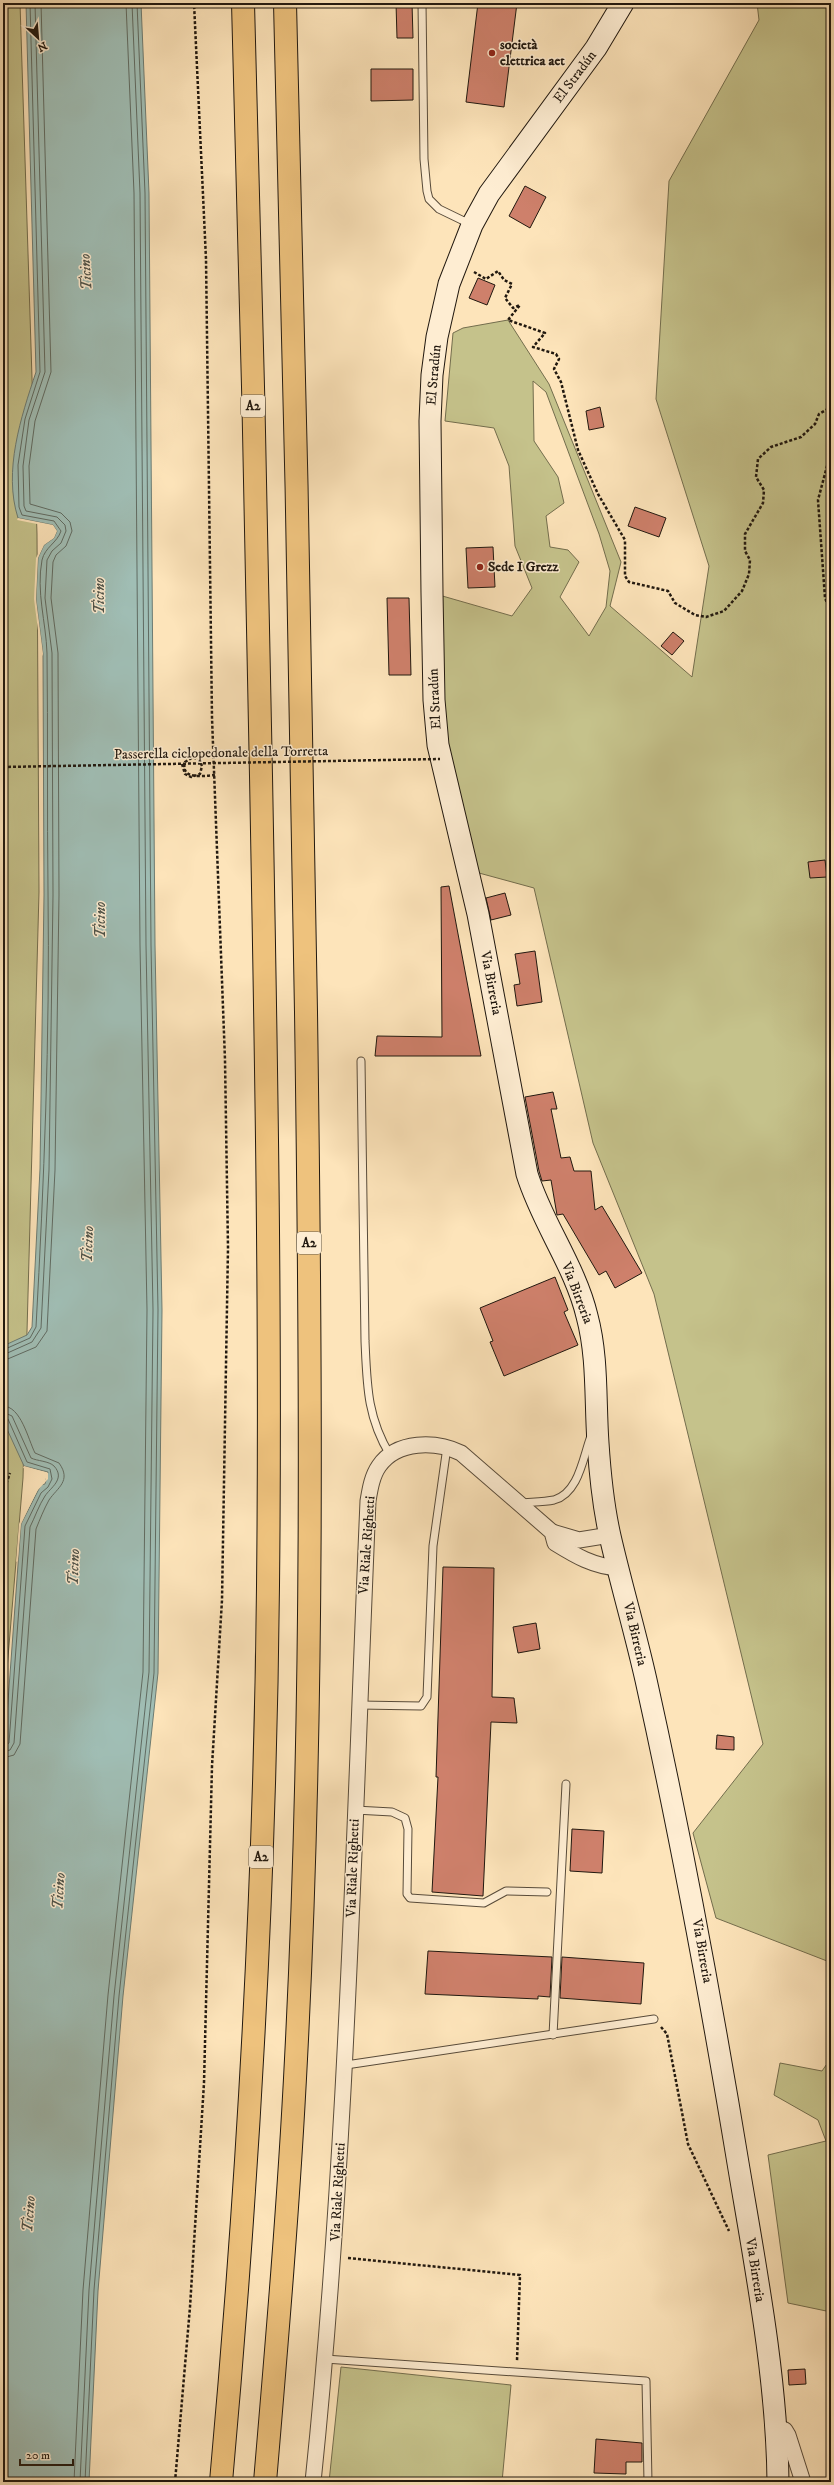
<svg xmlns="http://www.w3.org/2000/svg" width="834" height="2485" font-family="'IM FELL DW Pica',serif">
<rect width="100%" height="100%" fill="#fde4ba"/>
<filter id="stains"><feTurbulence type="fractalNoise" baseFrequency=".005" numOctaves="4"/><feColorMatrix values="0 0 0 0 .2 0 0 0 0 .09 0 0 0 0 .02 0 0 0 .5 -.17"/></filter>
<radialGradient id="worn" r=".72"><stop offset=".6" stop-color="#630" stop-opacity="0"/><stop offset="1" stop-color="#630" stop-opacity=".3"/></radialGradient>
<g fill="#c5c28b" stroke="#736d4d" fill-rule="evenodd">
<path d="M3 3H20L37 534 39 892 23 1478 3 1717Z"/>
<path d="M757 3H831V1953L827 1961 716 1918 693 1833 763 1744 654 1294 593 1143 534 888 468 870 449 798 432 593 512 616 532 588 515 546 509 466 494 428 445 421 453 333 463 328 508 320 549 384 621 562 610 606 692 677 709 566 656 399 669 181 759 20ZM533 381 546 392 599 534 610 571 606 607 589 636 560 597 579 562 568 550 550 547 546 516 564 503 558 477 534 441Z"/>
<path d="M831 2058V2312L788 2303 768 2155 826 2141 818 2120 774 2095 780 2063 822 2071Z"/>
<path d="M341 2367 511 2385 502 2482H329Z"/>
</g>
<path fill="#a0beb5" stroke="#6d7c73" d="M26 3H141L149 193 155 945 162 1310 158 1673 123 1996 98 2291 89 2482H3V1770L21 1524 41 1485 45 1484 48 1472 24 1466 6 1427 3 1413V1346L27 1335 32 1327 40 1169 44 895 43 654 36 599 38 558 44 545 54 538 57 531 53 525 18 518C3 471 21 417 36 372Z"/>
<g fill="#fde4ba">
<path d="M18 518 53 525 57 531 54 538 44 545 38 558 36 599 43 654 39 663 41 654 34 599 36 558 43 544 52 536 55 531 52 527 17 520Z"/>
<path d="M24 1466 48 1473V1479L37 1491 21 1524 18 1561 16 1562 19 1524 35 1490 46 1479V1474L23 1468Z"/>
</g>
<g fill="none" stroke-linecap="round" stroke-linejoin="round">
<g stroke="#606b62" stroke-width="1">
<path d="M3 1350 30 1338 36 1327C44 1182 50 1036 48 891 47 812 48 732 47 653 46 622 36 592 42 560 45 547 57 543 61 531L54 521 22 515 19 507 18 465 25 419 40 372 30 3"/>
<path d="M3 1355 32 1342 41 1328 49 1170 53 895 52 653 45 598 47 560 52 551 61 543 66 531 65 525 57 517 26 511 24 506 23 466 29 420 45 372 35 3"/>
<path d="M3 1361 36 1347 47 1331 55 1170 59 895 58 653 51 598 53 562 56 555 66 546 72 531 70 522 61 513 30 504 29 466 35 421 51 372 41 3"/>
<path d="M3 1406C21 1406 28 1439 35 1453L59 1463C72 1481 57 1488 49 1500 44 1509 40 1519 36 1529L20 1744 14 1755 3 1758"/>
<path d="M3 1412 12 1416 31 1458C37 1461 49 1461 54 1466 66 1479 50 1488 45 1496 39 1505 35 1517 30 1527L14 1743 10 1750 3 1752"/>
<path d="M3 1417 8 1419 27 1462 50 1469 52 1479 48 1487 41 1493 25 1526 9 1743 3 1747"/>
<path d="M74 2482 83 2290 108 1995 143 1672 147 1310 140 945 134 193 126 3"/>
<path d="M80 2482 89 2290 114 1996 149 1672 153 1310 146 945 140 193 132 3"/>
<path d="M85 2482 94 2290 119 1996 154 1673 158 1310 151 945 145 193 137 3"/>
</g>
</g>
<g fill="#ce806b" stroke="#21180f">
<path d="M396 3H412L413 38H397Z"/>
<path d="M478 3H517L504 107 466 102Z"/>
<path d="M371 69H413V100L371 101Z"/>
<path d="M525 186 546 197 530 228 509 216Z"/>
<path d="M478 278 495 285 487 305 469 298Z"/>
<path d="M600 407 604 427 589 430 586 411Z"/>
<path d="M635 507 666 518 659 537 628 526Z"/>
<path d="M493 547 495 587 468 588 466 548Z"/>
<path d="M387 598H409L411 675H389Z"/>
<path d="M673 632 684 641 672 655 661 646Z"/>
<path d="M825 860 827 877 810 878 808 862Z"/>
<path d="M449 886 481 1056H375L377 1036 442 1037 441 887Z"/>
<path d="M505 893 511 915 491 920 486 898Z"/>
<path d="M535 951 542 1002 517 1006 514 985 520 984 515 954Z"/>
<path d="M553 1092 557 1109H551L561 1158 570 1157 574 1171H591L595 1210 602 1206 642 1273 615 1288 606 1271 599 1275 563 1214 557 1215 551 1180 542 1181 539 1171 525 1097Z"/>
<path d="M555 1277 568 1310 564 1312 578 1345 504 1376 490 1342 493 1341 480 1308Z"/>
<path d="M443 1567 494 1568 492 1697 514 1698 517 1723 491 1722 483 1896 432 1892 438 1777H436Z"/>
<path d="M536 1623 540 1649 518 1653 513 1627Z"/>
<path d="M717 1735 734 1737V1750L716 1749Z"/>
<path d="M572 1829 604 1831 602 1873 570 1871Z"/>
<path d="M428 1951 552 1957 550 1997 538 1996V1999L425 1994Z"/>
<path d="M562 1957 644 1963 641 2004 560 1998Z"/>
<path d="M805 2369 806 2384 789 2385 788 2370Z"/>
<path d="M596 2439 642 2443V2462H626V2474L594 2473Z"/>
</g>
<g fill="none" stroke-linecap="round" stroke-linejoin="round">
<g stroke="#584b3a" stroke-width="9">
<g id="lane">
<path d="M422 3 424 159 427 191 429 199 439 209 470 224"/>
<path d="M361 1061 365 1341C367 1385 367 1417 390 1455"/>
<path d="M520 1503C531 1502 544 1502 554 1500 579 1493 583 1457 591 1436"/>
<path d="M359 1705 421 1706 427 1697 433 1546 447 1447"/>
<path d="M355 1810 392 1812 405 1818 408 1829 407 1894 410 1898 484 1903 506 1891 547 1892"/>
<path d="M553 2035 566 1784"/>
<path d="M346 2065 654 2019"/>
<path d="M325 2359 646 2381 648 2482"/>
</g>
</g>
<g stroke="#584b3a" stroke-width="17">
<g id="street">
<path d="M552 1532 579 1540 610 1535"/>
<path d="M776 2426 785 2430 788 2435 803 2482"/>
<path d="M313 2482C347 2156 354 1828 368 1501 370 1489 372 1476 379 1466 397 1440 436 1441 461 1453L552 1532 555 1543C576 1556 593 1566 618 1568"/>
</g>
</g>
<g stroke="#21180f" stroke-width="23">
<path id="secondary" d="M623 3 596 48 489 194 472 225 449 284 437 337 432 375 430 421 432 593 434 700 438 745 478 914 527 1174C542 1223 575 1266 587 1316 598 1357 595 1400 598 1443 600 1474 603 1505 610 1536 621 1584 635 1631 646 1680 682 1842 712 2005 739 2169 756 2270 777 2379 778 2482"/>
</g>
<g stroke="#21180f" stroke-width="24">
<g id="highway">
<path d="M221 2482C248 2184 265 1885 268 1586 271 1316 266 1046 261 776 256 518 251 261 243 3"/>
<path d="M265 2482C277 2341 289 2200 296 2059 314 1711 311 1362 306 1012 301 676 294 339 285 3"/>
</g>
</g>
<g stroke="#21180f" stroke-width="2.5" stroke-dasharray="3 2" stroke-linecap="butt">
<path d="M474 272 486 279 498 271 504 280 512 284 505 298 513 308 520 305 508 320 545 333 533 347 556 354 559 359 554 369 561 382 578 450 598 494 625 540V576L629 582 668 591 675 603 695 615 706 617 724 611 742 591 749 574 750 560 745 551V534L763 503 764 490 756 477 758 459 771 447 801 437 815 424 819 414 831 407"/>
<path d="M831 451 818 500 825 598 831 612"/>
<path d="M3 536 4 528"/>
<path d="M3 752 6 754 3 934"/>
<path d="M202 766 200 761 193 757 185 762C180 780 204 776 215 775"/>
<path d="M3 1493 10 1473"/>
<path d="M661 2027 667 2034 688 2144 729 2231"/>
<path d="M348 2258 520 2275 517 2361"/>
<path d="M175 2482 190 2307 204 2083 212 1766 222 1600 228 1248 225 1060 212 718 206 259 194 3"/>
</g>
<use href="#lane" stroke="#feedd2" stroke-width="7"/>
<use href="#street" stroke="#feedd2" stroke-width="15"/>
<use href="#secondary" stroke="#feedd2" stroke-width="21"/>
<use href="#highway" stroke="#eec27d" stroke-width="22"/>
<g stroke="#21180f" stroke-width="2.5" stroke-dasharray="3 2" stroke-linecap="butt">
<path d="M182 764 185 774 191 777 200 774 202 766"/>
<path d="M3 767 440 759"/>
</g>
</g>
<g fill="#8f2418" stroke="#feedd2" stroke-width="1.5">
<circle cx="492" cy="53" r="4"/>
<circle cx="480" cy="567" r="4"/>
</g>
<g text-anchor="middle" dominant-baseline="central" stroke-width="3" stroke-linejoin="round" paint-order="stroke">
<g fill="#feedd2" stroke="#63584a" stroke-width="1">
<rect x="241" y="395" width="24" height="22" rx="3"/>
<rect x="297" y="1232" width="24" height="22" rx="3"/>
<rect x="249" y="1846" width="24" height="22" rx="3"/>
</g>
<g font-size="13" font-weight="bold" fill="#21180f">
<text x="253" y="406">A2</text>
<text x="309" y="1243">A2</text>
<text x="261" y="1857">A2</text>
</g>
<g font-size="14" font-weight="bold" fill="#21180f" stroke="#feedd2" text-anchor="start">
<text x="500" y="45">società<tspan x="500" dy="16">elettrica aet</tspan></text>
<text x="488" y="567">Sede I Grezz</text>
</g>
<g font-size="14" fill="#21180f" stroke="#feedd2">
<text transform="translate(575 77) rotate(-53)">El Stradún</text>
<text transform="translate(434 375) rotate(-85)">El Stradún</text>
<text transform="translate(435 699) rotate(-93)">El Stradún</text>
<text transform="translate(221 753) rotate(-1)">Passerella ciclopedonale della Torretta</text>
<text transform="translate(491 983) rotate(79)">Via Birreria</text>
<text transform="translate(577 1293) rotate(69)">Via Birreria</text>
<text transform="translate(367 1545) rotate(-86)">Via Riale Righetti</text>
<text transform="translate(635 1634) rotate(77)">Via Birreria</text>
<text transform="translate(353 1868) rotate(-88)">Via Riale Righetti</text>
<text transform="translate(702 1951) rotate(80)">Via Birreria</text>
<text transform="translate(338 2192) rotate(-87)">Via Riale Righetti</text>
<text transform="translate(755 2270) rotate(81)">Via Birreria</text>
</g>
<g font-size="15" font-style="italic" fill="#4d5249" stroke="#feedd2">
<text transform="translate(86 272) rotate(-93)">Ticino</text>
<text transform="translate(99 596) rotate(-90)">Ticino</text>
<text transform="translate(100 920) rotate(-90)">Ticino</text>
<text transform="translate(88 1244) rotate(-88)">Ticino</text>
<text transform="translate(74 1567) rotate(-88)">Ticino</text>
<text transform="translate(59 1891) rotate(-86)">Ticino</text>
<text transform="translate(29 2214) rotate(-85)">Ticino</text>
</g>
</g>
<rect width="834" height="2485" fill="none" stroke="#fde4ba" stroke-width="16"/>
<rect x="4" y="4" width="826" height="2477" fill="none" stroke="#21180f" stroke-width="2"/>
<rect x="8" y="8" width="818" height="2469" fill="none" stroke="#21180f"/>
<g transform="translate(38 38) rotate(154)" stroke="#feedd2" stroke-width="3" paint-order="stroke">
<path d="M0-3L7 15L0 10L-7 15Z" fill="#21180f"/>
<text y="-6" font-size="11" font-weight="bold" text-anchor="middle" fill="#21180f">N</text>
</g>
<path d="M20 2459v6h53v-6" fill="none" stroke="#21180f" stroke-width="2"/>
<text x="26" y="2459" font-size="12" fill="#21180f" stroke="#feedd2" stroke-width="3" paint-order="stroke">20 m</text>
<rect width="100%" height="100%" filter="url(#stains)"/>
<rect width="100%" height="100%" fill="url(#worn)"/>
</svg>
